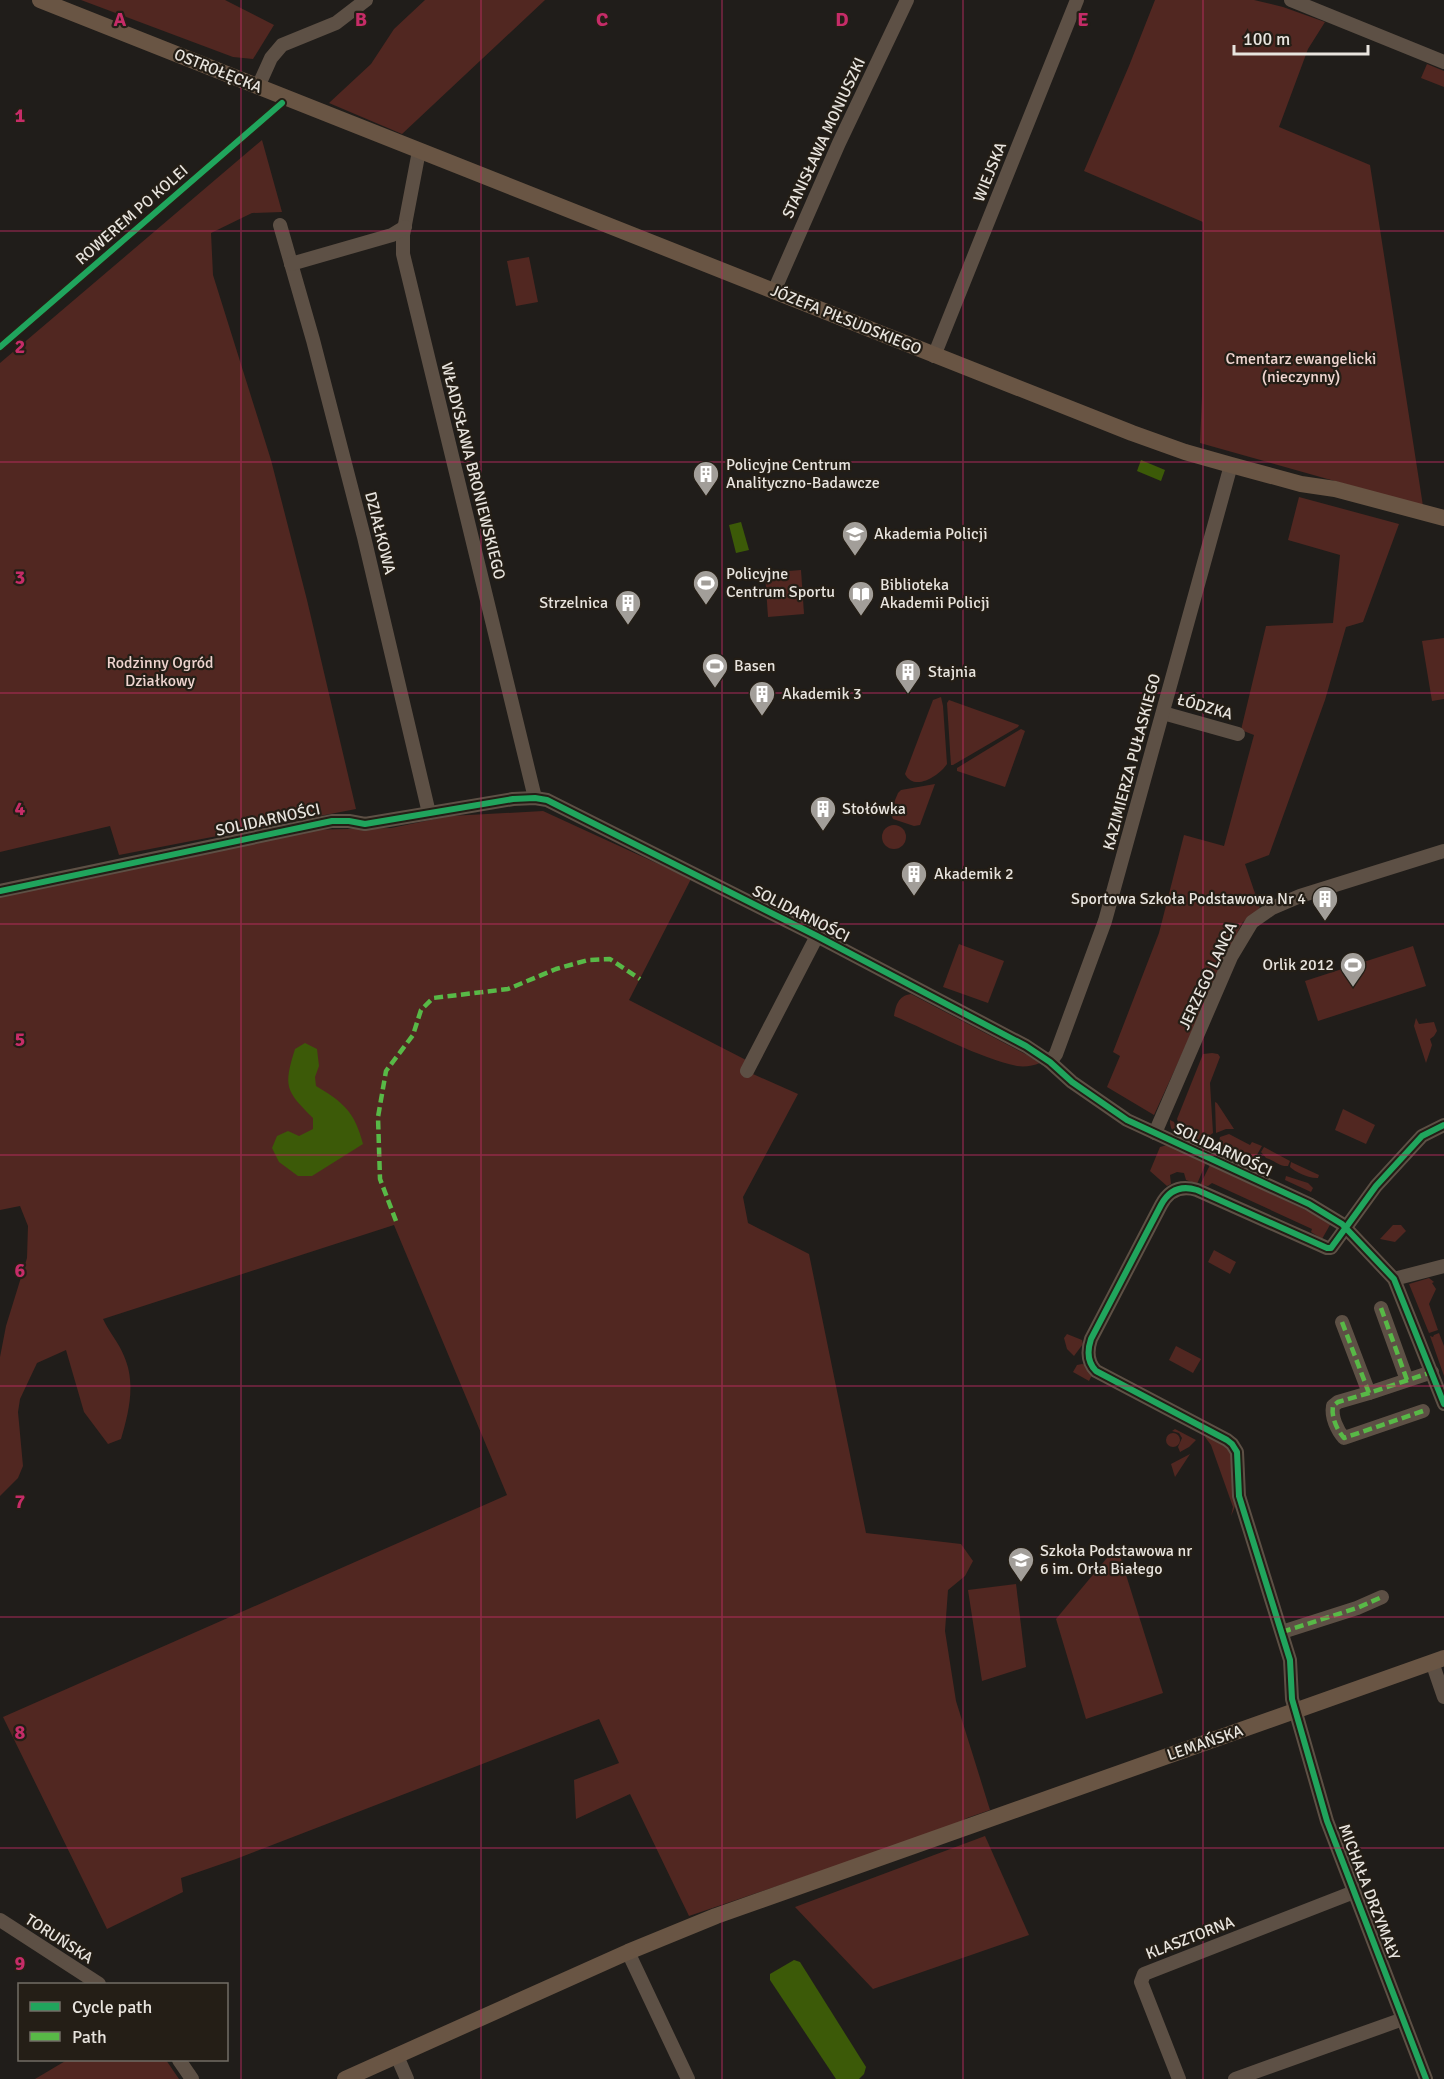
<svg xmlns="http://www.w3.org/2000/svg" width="1444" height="2079" font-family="Signika,sans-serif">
<rect width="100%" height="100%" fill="#201d1a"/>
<g fill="#512721">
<path d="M81 0H225L274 25 253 59 233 57Z"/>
<path d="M425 0H545L402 134 329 103 371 64 394 29Z"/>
<path d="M1155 0H1254L1283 7 1325 22 1308 49 1279 127 1370 165 1423 506 1200 443 1202 396 1203 222 1084 171 1129 66Z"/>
<path d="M1427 64 1444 71V87L1421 78Z"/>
<path d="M262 140 282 212 252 213 211 233 213 275 271 460 307 600 356 809 119 855 110 826 0 852V363Z"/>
<path d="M529 257 538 302 516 306 507 261Z"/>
<path d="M1299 497 1399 524 1363 622 1346 627 1325 700 1269 855 1245 864 1260 908 1242 923 1154 1115 1107 1087 1120 1056 1113 1052 1159 933 1184 835 1224 846 1254 735 1241 730 1266 626 1333 623 1340 555 1288 540Z"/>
<path d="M801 570 804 614 768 617 765 573Z"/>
<path d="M1444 638V699L1432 701 1422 641Z"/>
<path d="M941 697 943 706 947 764C939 776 914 792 905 774L933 700Z"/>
<path d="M949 700 1019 725 1018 727 953 765H951L947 703Z"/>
<path d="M1021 729 1025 731 1005 787 957 771V768Z"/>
<path d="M935 784 920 825 914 826 893 819 890 812 898 793 901 790Z"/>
<path d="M543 811 691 879 629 1000 748 1061 744 1070 798 1094 743 1197 748 1223 809 1254 866 1533 961 1544 973 1561 965 1576 948 1590 945 1631 956 1701 990 1810 967 1818 954 1826 689 1916 630 1794 576 1819 574 1780 619 1763 599 1719 236 1859 181 1878 183 1892 107 1929 3 1717 507 1495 394 1225 103 1319C109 1332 119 1343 124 1356 136 1383 129 1412 121 1439L108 1444 84 1412 66 1350 37 1363 20 1399 18 1412 23 1466 18 1478 0 1496V1357L6 1326 27 1258 28 1226 20 1206 0 1210V896L305 830 391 828 450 816Z"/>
<circle cx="894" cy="837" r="12"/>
<path d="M959 944 1004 961 988 1003 943 987Z"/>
<path d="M1413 946 1426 986 1318 1021 1305 981Z"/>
<path d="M911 994 1029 1056 1040 1063C1033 1066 1025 1067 1017 1066 979 1058 932 1032 894 1016 896 1005 898 996 911 994Z"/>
<path d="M1416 1018 1419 1024 1434 1022 1437 1031 1434 1036 1430 1039 1432 1045 1426 1063 1414 1026Z"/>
<path d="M1212 1053 1218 1054 1220 1057 1210 1083 1213 1133 1202 1141 1182 1133 1177 1119 1203 1054Z"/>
<path d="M1215 1102 1217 1103 1234 1129H1226L1216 1133Z"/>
<path d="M1343 1109 1375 1125 1366 1144 1335 1130Z"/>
<path d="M1170 1120 1174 1122 1178 1134 1211 1149 1210 1153C1194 1146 1169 1140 1170 1120Z"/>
<path d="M1229 1134 1250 1145 1252 1142 1262 1146 1254 1160 1218 1145 1220 1137Z"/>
<path d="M1167 1145 1206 1163 1197 1184 1186 1180 1184 1173 1177 1172 1170 1175 1171 1184 1167 1186 1150 1171 1160 1147Z"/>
<path d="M1264 1147 1290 1161 1288 1166C1280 1167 1274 1160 1266 1158L1261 1152Z"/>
<path d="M1291 1162 1319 1175 1318 1178C1310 1179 1295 1172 1290 1167Z"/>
<path d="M1210 1165 1314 1214 1331 1223 1322 1239 1311 1232 1312 1229 1212 1183 1208 1186 1200 1185Z"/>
<path d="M1286 1176 1308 1183 1313 1188 1311 1192 1285 1180Z"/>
<path d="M1393 1225H1401L1406 1231 1395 1242 1380 1239Z"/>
<path d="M1214 1250 1236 1262 1230 1274 1208 1262Z"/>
<path d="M1429 1278 1434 1282 1432 1283 1436 1289 1429 1304 1438 1330 1429 1333 1409 1284Z"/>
<path d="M1439 1333 1444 1346V1376L1430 1336 1433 1337 1434 1335Z"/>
<path d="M1067 1334 1082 1340 1083 1344 1074 1356 1067 1349 1064 1338Z"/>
<path d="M1176 1346 1201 1359 1193 1373 1169 1360Z"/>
<path d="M1082 1364 1086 1365 1092 1375 1089 1381 1073 1372 1077 1365Z"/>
<path d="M1175 1429 1196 1440 1189 1447 1180 1452 1178 1447 1182 1438 1179 1433 1172 1431Z"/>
<circle cx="1173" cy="1440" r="7"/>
<path d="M1207 1435 1226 1446 1232 1455 1236 1504 1231 1516 1233 1507 1211 1445 1205 1437Z"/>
<path d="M1190 1454 1175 1477 1171 1464Z"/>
<path d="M1117 1546 1163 1693 1086 1719 1056 1619Z"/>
<path d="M1016 1584 1026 1667 982 1681 968 1590Z"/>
<path d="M985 1836 1029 1935 873 1989 795 1907Z"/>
<path d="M67 2060H166L179 2079H35Z"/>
</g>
<g fill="#3c5a08">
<path d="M1141 460 1165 470 1161 481 1137 471Z"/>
<path d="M741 522 749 550 736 553 729 525Z"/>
<path d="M305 1043 317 1049 319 1066 315 1077 316 1086C343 1102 355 1112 363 1144L312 1176H298L279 1162 272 1148 277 1136 288 1131 299 1136 313 1129V1118C286 1091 283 1087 295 1049Z"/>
<path d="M794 1960 800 1962 866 2067 864 2074 859 2079H836L770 1980V1974Z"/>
</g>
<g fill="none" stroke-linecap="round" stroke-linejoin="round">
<g stroke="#5d5045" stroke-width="14">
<path d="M1291 0 1444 62"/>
<path d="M258 87 271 58 282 45 336 23 366 0"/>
<path d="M419 151 403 235V254L535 798"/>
<path d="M280 225 313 340 364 537 429 813"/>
<path d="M291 264 392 235 405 227"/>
<path d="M774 291 839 143 907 0"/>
<path d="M934 356 1077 0"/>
<path d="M1163 713 1238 734"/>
<path d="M0 891 332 821H349L365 824 513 799 535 798 547 800 817 936 1026 1046 1050 1062 1072 1082 1127 1120 1309 1204 1342 1224 1394 1279 1444 1404"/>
<path d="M1050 1062 1056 1054 1105 921 1231 465"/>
<path d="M747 1071 817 936"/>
<path d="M1155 1133 1231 957 1252 922 1272 908 1300 896 1444 851"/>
<path d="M1394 1279 1444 1266"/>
<path d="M1381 1308 1407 1380"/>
<path d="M1342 1322 1369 1393"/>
<path d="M1423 1411 1344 1438C1337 1430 1331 1417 1333 1406L1338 1402 1369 1393 1432 1372"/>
<path d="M1282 1632 1357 1608 1382 1597"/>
<path d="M1432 1662 1444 1697"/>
<path d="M0 1920 99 1984"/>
<path d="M628 1952 688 2079"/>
<path d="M397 2056 407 2079"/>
<path d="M179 2060 192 2079"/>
<path d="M1179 2079 1141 1982 1144 1974 1354 1892"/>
<path d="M1235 2079 1403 2019"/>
<path d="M1426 2079 1327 1821 1292 1699 1290 1660 1239 1496 1237 1452 1232 1444 1227 1440 1096 1371C1087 1362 1087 1351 1091 1339L1161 1205C1169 1190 1181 1185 1197 1190L1327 1248H1331L1376 1186 1422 1136 1444 1125"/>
</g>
<g stroke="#695544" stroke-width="16">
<path d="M40 0 1132 433 1185 452 1231 465 1301 484 1335 489 1444 518"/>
<path d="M345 2079 628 1952 716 1916 1444 1658"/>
</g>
<g stroke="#58b947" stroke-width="4.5" stroke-dasharray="9 4.5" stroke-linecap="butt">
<path d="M396 1221 380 1179 378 1117 386 1071 413 1035 421 1010 433 998 508 989 556 969 588 960 610 959 640 979"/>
<path d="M1381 1308 1407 1380"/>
<path d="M1342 1322 1369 1393"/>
<path d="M1423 1411 1344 1438C1337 1430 1331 1417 1333 1406L1338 1402 1369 1393 1432 1372"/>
<path d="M1282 1632 1357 1608 1382 1597"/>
</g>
<g stroke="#241e16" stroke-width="10">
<g id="cycleway">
<path d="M0 347 282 103"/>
<path d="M0 891 332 821H349L365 824 513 799 535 798 547 800 817 936 1026 1046 1050 1062 1072 1082 1127 1120 1309 1204 1342 1224 1394 1279 1444 1404"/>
<path d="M1426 2079 1327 1821 1292 1699 1290 1660 1239 1496 1237 1452 1232 1444 1227 1440 1096 1371C1087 1362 1087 1351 1091 1339L1161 1205C1169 1190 1181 1185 1197 1190L1327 1248H1331L1376 1186 1422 1136 1444 1125"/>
</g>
</g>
<use href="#cycleway" stroke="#20a55d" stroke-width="6"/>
</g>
<path fill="none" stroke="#c62c68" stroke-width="1.5" stroke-opacity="0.55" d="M241 0V2079M481 0V2079M722 0V2079M963 0V2079M1203 0V2079M0 231H1444M0 462H1444M0 693H1444M0 924H1444M0 1155H1444M0 1386H1444M0 1617H1444M0 1848H1444"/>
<defs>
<g id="building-pin" transform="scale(1.35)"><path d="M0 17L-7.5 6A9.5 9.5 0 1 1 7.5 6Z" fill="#a29e99" stroke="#241e16"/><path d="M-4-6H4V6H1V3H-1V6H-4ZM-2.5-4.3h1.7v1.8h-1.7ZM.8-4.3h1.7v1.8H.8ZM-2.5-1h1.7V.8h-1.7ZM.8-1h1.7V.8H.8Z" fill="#fff"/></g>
<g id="university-pin" transform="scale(1.35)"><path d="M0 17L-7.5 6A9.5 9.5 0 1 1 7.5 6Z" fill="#a29e99" stroke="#241e16"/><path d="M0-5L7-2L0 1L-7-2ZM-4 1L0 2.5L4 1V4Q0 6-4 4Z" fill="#fff"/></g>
<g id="stadium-pin" transform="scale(1.35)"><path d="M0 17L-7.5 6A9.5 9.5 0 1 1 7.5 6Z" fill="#a29e99" stroke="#241e16"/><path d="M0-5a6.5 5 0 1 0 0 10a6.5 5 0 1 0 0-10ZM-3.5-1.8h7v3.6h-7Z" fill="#fff"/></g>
<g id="library-pin" transform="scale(1.35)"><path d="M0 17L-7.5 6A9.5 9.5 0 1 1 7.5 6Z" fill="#a29e99" stroke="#241e16"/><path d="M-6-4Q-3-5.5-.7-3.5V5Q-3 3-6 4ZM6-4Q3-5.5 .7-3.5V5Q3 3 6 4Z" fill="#fff"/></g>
<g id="school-pin" transform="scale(1.35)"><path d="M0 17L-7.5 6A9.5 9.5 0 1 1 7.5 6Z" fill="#a29e99" stroke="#241e16"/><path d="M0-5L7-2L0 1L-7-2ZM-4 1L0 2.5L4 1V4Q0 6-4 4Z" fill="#fff"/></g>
</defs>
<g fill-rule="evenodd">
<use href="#building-pin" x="706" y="474"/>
<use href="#university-pin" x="855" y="534"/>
<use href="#stadium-pin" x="706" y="583"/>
<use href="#library-pin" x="861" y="594"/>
<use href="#building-pin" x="628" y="603"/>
<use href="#stadium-pin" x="715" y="666"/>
<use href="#building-pin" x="908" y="672"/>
<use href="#building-pin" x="762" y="694"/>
<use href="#building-pin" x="823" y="809"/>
<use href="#building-pin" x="914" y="874"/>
<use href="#building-pin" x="1325" y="899"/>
<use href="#stadium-pin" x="1353" y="965"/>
<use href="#school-pin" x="1021" y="1560"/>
</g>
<g text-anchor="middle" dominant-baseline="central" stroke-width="4.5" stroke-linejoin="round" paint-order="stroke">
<g font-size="16" fill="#e8e4de" stroke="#241e16">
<text transform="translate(218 71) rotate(22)">OSTROŁĘCKA</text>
<text transform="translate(824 138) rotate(-65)">STANISŁAWA MONIUSZKI</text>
<text transform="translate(990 172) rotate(-68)">WIEJSKA</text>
<text transform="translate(132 215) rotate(-41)">ROWEREM PO KOLEI</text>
<text transform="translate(846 320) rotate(22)">JÓZEFA PIŁSUDSKIEGO</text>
<text transform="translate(473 471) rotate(76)">WŁADYSŁAWA BRONIEWSKIEGO</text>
<text transform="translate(380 533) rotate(76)">DZIAŁKOWA</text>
<text transform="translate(1205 707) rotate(16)">ŁÓDZKA</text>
<text transform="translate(1132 762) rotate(-75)">KAZIMIERZA PUŁASKIEGO</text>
<text transform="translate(268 820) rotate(-12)">SOLIDARNOŚCI</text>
<text transform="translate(801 914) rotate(27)">SOLIDARNOŚCI</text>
<text transform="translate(1208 976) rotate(-65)">JERZEGO LANCA</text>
<text transform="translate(1223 1150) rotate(25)">SOLIDARNOŚCI</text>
<text transform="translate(1205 1743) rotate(-19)">LEMAŃSKA</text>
<text transform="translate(1369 1892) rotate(69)">MICHAŁA DRZYMAŁY</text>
<text transform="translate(1190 1938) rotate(-21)">KLASZTORNA</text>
<text transform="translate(59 1939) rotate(33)">TORUŃSKA</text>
</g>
<g font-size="16" fill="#efd5d0" stroke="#241e16">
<text x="1301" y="359">Cmentarz ewangelicki<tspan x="1301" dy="18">(nieczynny)</tspan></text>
<text x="160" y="663">Rodzinny Ogród<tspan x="160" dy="18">Działkowy</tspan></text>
</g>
<g font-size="16" fill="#e8e4de" stroke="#241e16" text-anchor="start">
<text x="726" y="465">Policyjne Centrum<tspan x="726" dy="18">Analityczno-Badawcze</tspan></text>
<text x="874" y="534">Akademia Policji</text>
<text x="726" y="574">Policyjne<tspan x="726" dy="18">Centrum Sportu</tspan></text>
<text x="880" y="585">Biblioteka<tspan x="880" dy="18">Akademii Policji</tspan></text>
<text x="608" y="603" text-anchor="end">Strzelnica</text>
<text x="734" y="666">Basen</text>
<text x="928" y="672">Stajnia</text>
<text x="782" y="694">Akademik 3</text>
<text x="842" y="809">Stołówka</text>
<text x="934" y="874">Akademik 2</text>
<text x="1306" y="899" text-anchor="end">Sportowa Szkoła Podstawowa Nr 4</text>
<text x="1334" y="965" text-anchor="end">Orlik 2012</text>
<text x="1040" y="1551">Szkoła Podstawowa nr<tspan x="1040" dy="18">6 im. Orła Białego</tspan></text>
</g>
</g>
<g font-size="20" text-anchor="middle" font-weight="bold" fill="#c62c68" stroke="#241e16" stroke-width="4.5" stroke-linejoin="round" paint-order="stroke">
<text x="120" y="26">A</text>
<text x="361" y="26">B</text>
<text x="602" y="26">C</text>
<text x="842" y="26">D</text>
<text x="1083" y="26">E</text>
<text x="20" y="122">1</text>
<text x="20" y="353">2</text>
<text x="20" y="584">3</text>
<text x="20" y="815">4</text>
<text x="20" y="1046">5</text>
<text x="20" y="1277">6</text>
<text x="20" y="1508">7</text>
<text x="20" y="1739">8</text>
<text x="20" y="1970">9</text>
</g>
<rect x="18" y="1983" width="210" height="78" fill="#241e16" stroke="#726d66" stroke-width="1.5"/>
<rect x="30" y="2002" width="30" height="9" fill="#20a55d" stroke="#726d66" stroke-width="1.5"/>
<text x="72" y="2013" font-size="18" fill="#e8e4de">Cycle path</text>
<rect x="30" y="2032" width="30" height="9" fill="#58b947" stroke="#726d66" stroke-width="1.5"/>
<text x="72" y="2043" font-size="18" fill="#e8e4de">Path</text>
<path d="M1234 45v9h134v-9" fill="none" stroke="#e8e4de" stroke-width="3"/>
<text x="1243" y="45" font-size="18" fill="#e8e4de" stroke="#241e16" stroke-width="4.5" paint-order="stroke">100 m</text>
</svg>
